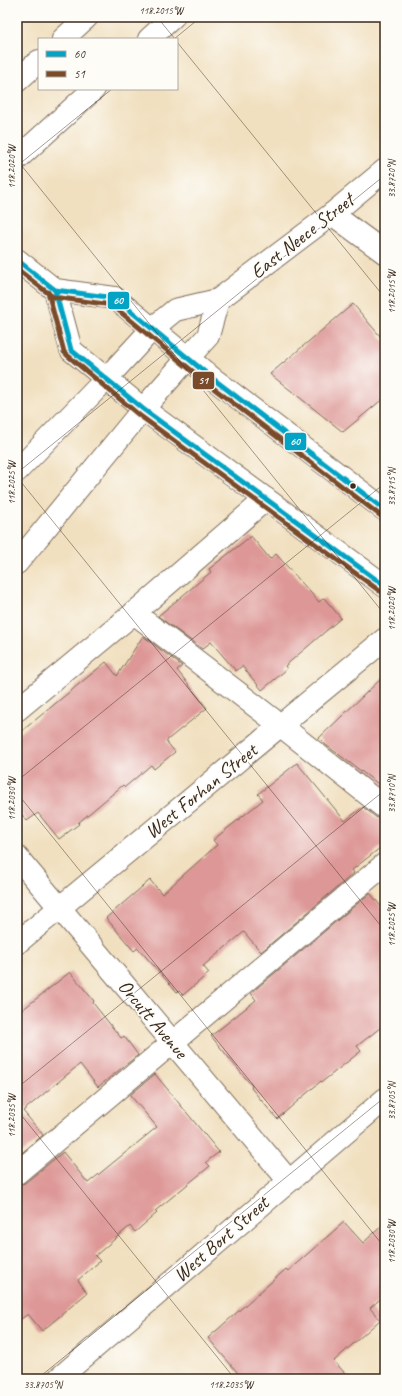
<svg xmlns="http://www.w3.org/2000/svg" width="402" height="1396" font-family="Caveat,sans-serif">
<rect width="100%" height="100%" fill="#fdfcf7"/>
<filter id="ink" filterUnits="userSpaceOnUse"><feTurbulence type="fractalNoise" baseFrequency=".025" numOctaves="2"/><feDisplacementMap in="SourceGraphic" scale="8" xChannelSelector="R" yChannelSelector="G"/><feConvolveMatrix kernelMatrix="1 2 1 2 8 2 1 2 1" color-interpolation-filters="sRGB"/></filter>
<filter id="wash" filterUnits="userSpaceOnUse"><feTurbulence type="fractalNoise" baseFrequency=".012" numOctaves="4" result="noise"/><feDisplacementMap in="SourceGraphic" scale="16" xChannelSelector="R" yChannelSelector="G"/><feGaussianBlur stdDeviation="0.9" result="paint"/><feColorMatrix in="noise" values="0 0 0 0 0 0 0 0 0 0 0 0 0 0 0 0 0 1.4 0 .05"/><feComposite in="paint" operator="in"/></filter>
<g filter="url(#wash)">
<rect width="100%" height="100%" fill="#f1e0c0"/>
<g id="blocks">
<g fill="#dd9796">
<path d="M353 304 385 342V397L343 432 270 374Z"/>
<path d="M251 536 270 559 276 554 319 602 324 598 341 618 285 666 287 669 262 690 242 666 236 671 211 642 202 649 158 616 211 572 209 569Z"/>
<path d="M143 636 182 666 177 670 207 708 166 741 175 752 154 769 151 765 125 787 123 785 78 823 79 824 59 839 38 813 27 821 17 808V735L106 662 117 676Z"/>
<path d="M385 675V792L383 791 385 789 322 742H323L319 738Z"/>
<path d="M297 763 345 821 363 807 377 818 385 820V844L352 870 354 873 261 952 244 932 203 966 209 973 183 995 179 991 177 992 138 948 134 951 106 918 150 880 162 894 217 845 213 840 263 800 258 794Z"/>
<path d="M370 893 385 911V1024L357 1046 361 1051 322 1082 321 1081 277 1119 251 1088 252 1086 211 1036 256 1000 251 993Z"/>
<path d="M70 972 94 1001 93 1003 121 1038 124 1036 138 1055 98 1087 80 1064 23 1111 43 1135 17 1157V1014Z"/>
<path d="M155 1074 219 1152 206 1162 210 1166 155 1211 157 1213 135 1232 130 1226 95 1256 100 1261 78 1280 87 1293 60 1316 42 1331 28 1314 17 1322V1185L25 1183 63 1152 88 1183 157 1127 130 1095Z"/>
<path d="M344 1222 363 1243 385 1223V1295L370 1308 380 1320 334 1361 350 1379H243L208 1338 286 1269 288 1271Z"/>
</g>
</g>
</g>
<g filter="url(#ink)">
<use href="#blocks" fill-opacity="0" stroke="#7b6a57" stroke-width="1"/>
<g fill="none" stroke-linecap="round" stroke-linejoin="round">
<g stroke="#7b6a57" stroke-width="24">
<g id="minor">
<path d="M332 214 385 253"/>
<path d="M153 328 175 310 218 300 332 214 385 170"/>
<path d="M188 358 208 336 218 300"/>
<path d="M134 613 280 725 385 808"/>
<path d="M17 710 134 613 266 499"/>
<path d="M17 857 289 1181"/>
<path d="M17 943 385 639"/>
<path d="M17 1173 385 864"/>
<path d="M58 1379 385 1099"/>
</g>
</g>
<g stroke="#7b6a57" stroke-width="24">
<g id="major">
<path d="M17 260 55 290 115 298 212 378 385 510"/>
<path d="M55 290 71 350 143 409 385 586"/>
</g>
</g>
<g stroke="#7b6a57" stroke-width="24">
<g id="highway">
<path d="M63 39 87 17"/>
<path d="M149 39 173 17"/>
<path d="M17 81 39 61"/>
<path d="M17 159 94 89"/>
<path d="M17 471 106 379 153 328"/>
<path d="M17 563 143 409 188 358"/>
</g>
</g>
<use href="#minor" stroke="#fff" stroke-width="22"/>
<use href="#major" stroke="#fff" stroke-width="22"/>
<use href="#highway" stroke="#fff" stroke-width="22"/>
<g stroke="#fdfcf7" stroke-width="8">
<g id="bus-1">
<path d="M17 260 55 290 115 298 212 378 385 510"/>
<path d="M55 290 71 350 143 409 385 586"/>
</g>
</g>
<g stroke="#fdfcf7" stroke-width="8">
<g id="bus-2">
<path d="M17 269 53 297 112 305 208 384 381 516"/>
<path d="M48 292 64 352 67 355 139 415 381 592"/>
</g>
</g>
<use href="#bus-1" stroke="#03a3c5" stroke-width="5"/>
<use href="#bus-2" stroke="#7a4b2a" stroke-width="5"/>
</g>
</g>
<path fill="none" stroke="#3b2a1e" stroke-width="1" stroke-opacity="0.45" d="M157 17 175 39M174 39 201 17M177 42 385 298M17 160 385 615M17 166 112 89M17 473 385 175M17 477 385 931M17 781 385 483M17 793 385 1248M17 1088 385 790M17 1110 235 1379M37 1379 385 1097"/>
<circle fill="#3b2a1e" stroke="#fdfcf7" stroke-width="1.5" cx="353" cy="486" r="3.5"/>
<g text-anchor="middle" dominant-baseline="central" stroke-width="3.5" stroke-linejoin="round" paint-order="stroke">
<g font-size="20" fill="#3b2a1e" stroke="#fdfcf7">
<text transform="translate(302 236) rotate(-38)">East Neece Street</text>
<text transform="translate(201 791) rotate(-39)">West Forhan Street</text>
<text transform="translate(153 1019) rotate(50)">Orcutt Avenue</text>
<text transform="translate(221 1239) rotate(-41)">West Bort Street</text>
</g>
</g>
<g stroke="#fdfcf7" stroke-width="1.5">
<rect x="107" y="291" width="23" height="19" rx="4" fill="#03a3c5"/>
<rect x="192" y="371" width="23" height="19" rx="4" fill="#7a4b2a"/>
<rect x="284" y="432" width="23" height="19" rx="4" fill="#03a3c5"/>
</g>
<g font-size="11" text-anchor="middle" font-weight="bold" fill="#fff">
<text x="118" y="304">60</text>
<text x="203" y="384">51</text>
<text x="295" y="445">60</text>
</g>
<rect width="402" height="1396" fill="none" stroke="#fdfcf7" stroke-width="44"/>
<rect x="38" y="38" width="140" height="52" fill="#fdfcf7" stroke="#afa8a0"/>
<rect x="46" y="51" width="20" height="6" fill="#03a3c5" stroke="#afa8a0"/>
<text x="74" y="58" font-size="12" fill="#3b2a1e">60</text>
<rect x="46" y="71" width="20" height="6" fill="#7a4b2a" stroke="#afa8a0"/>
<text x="74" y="78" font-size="12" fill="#3b2a1e">51</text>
<rect x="22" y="22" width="358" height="1352" fill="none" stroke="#3b2a1e" stroke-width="1.5"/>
<g font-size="10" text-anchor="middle" fill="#3b2a1e">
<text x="161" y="14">118.2015°W</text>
<text transform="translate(11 167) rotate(-90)" y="4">118.2020°W</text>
<text transform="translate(391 179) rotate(-90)" y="4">33.8720°N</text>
<text transform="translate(391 292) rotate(-90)" y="4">118.2015°W</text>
<text transform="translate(11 483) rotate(-90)" y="4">118.2025°W</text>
<text transform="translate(391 487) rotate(-90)" y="4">33.8715°N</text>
<text transform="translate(391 609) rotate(-90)" y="4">118.2020°W</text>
<text transform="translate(391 794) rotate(-90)" y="4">33.8710°N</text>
<text transform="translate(11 799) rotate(-90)" y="4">118.2030°W</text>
<text transform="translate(391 925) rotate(-90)" y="4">118.2025°W</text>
<text transform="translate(391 1101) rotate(-90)" y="4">33.8705°N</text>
<text transform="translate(11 1116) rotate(-90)" y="4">118.2035°W</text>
<text transform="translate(391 1242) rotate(-90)" y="4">118.2030°W</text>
<text x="43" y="1388">33.8705°N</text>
<text x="231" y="1388">118.2035°W</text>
</g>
</svg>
